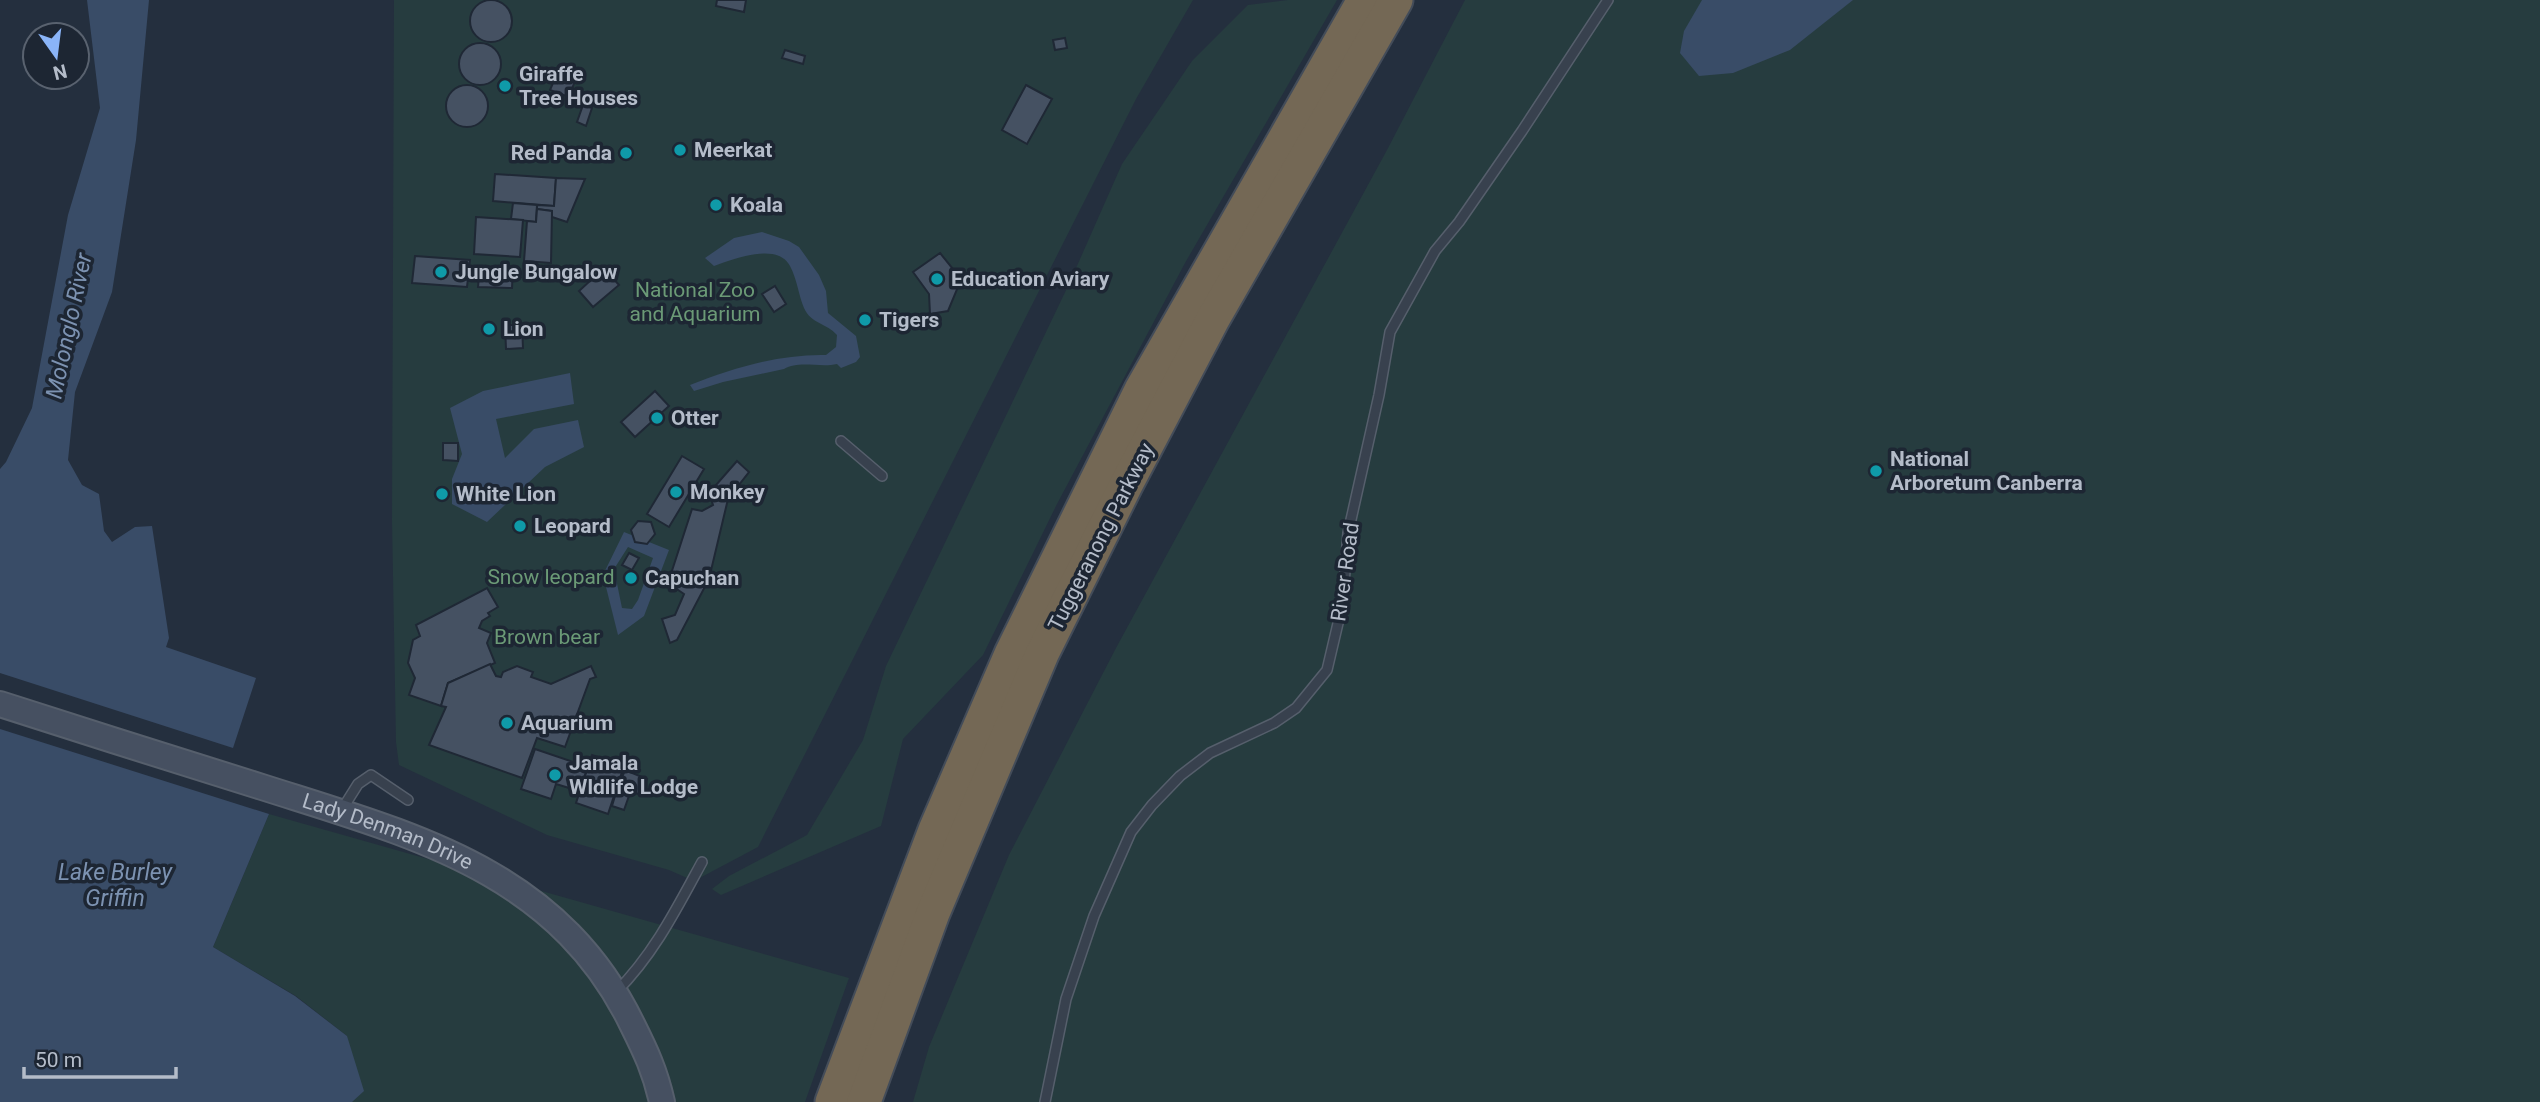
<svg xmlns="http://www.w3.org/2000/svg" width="2540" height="1102" font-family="Roboto,sans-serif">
<rect width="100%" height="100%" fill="#242f3e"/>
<g fill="#263c3f">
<path d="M394 0H1193L1136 99 758 847 694 881 669 870 547 835 399 765 396 742 392 520Z"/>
<path d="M1288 0H1337L1185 263 1057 504 983 655 903 739 881 826 721 895 712 889 729 876 807 835 863 740 886 666 1069 284 1122 164 1192 61 1248 5Z"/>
<path d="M1465 0H2540V1102H913L929 1047 1009 855 1116 648 1387 150Z"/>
<path d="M269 814 849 978 805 1102H339L347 1036 296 996 213 947Z"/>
</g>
<g fill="#394c67" fill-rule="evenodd">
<path d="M87 0H149L136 140 112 292 75 392 68 460 82 485 99 494 104 531 112 542 135 527 152 526 169 638 166 647 256 678 233 748 0 673V469L6 462 32 408 68 215 100 108Z"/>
<path d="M1702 0H1853L1790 50 1733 73 1699 76 1680 53 1684 31Z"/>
<path d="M762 232 789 241 799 247 819 275 826 291 828 313 856 336 860 357 856 362 841 368 837 364C820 368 799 360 784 369L723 382 694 391 690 385C734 368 779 354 826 355L836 347 837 335C827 323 811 324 804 308 799 297 797 279 790 266 778 242 733 259 714 266L705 258 734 238Z"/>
<path d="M570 373 574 404 496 419 505 458 534 429 578 420 584 447 545 467 487 522 452 504V479L462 454 450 408 483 391Z"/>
<path d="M624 532 669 550 644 616 618 635 603 575ZM628 547 653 558 638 600 632 609 622 608 614 569Z"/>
<path d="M0 729 269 814 213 947 295 996 347 1036 364 1091 352 1102H0Z"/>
</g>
<g fill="#455162" stroke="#1f2835" stroke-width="2">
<path d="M717 0H746L744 12 716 6Z"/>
<circle cx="491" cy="21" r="21"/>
<path d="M1065 38 1067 48 1055 50 1053 40Z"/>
<circle cx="480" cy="64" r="21"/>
<path d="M785 50 805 56 803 64 782 58Z"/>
<path d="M558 71 576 78 569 97 550 90Z"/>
<path d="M1026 85 1052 99 1027 144 1002 130Z"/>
<circle cx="467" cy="106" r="21"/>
<path d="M583 105 592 108 586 126 577 122Z"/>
<path d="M495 174 556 178 554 206 493 201Z"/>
<path d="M556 178 585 179 567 222 552 217V211L537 209V205L554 206Z"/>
<path d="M513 203 537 205 536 222 511 219Z"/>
<path d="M537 209 552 211 551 263 524 261 527 221 536 222Z"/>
<path d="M476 217 523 220 520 257 474 254Z"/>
<path d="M940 253 953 269 958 287 948 311 930 314 929 294 913 272Z"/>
<path d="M415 256 470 260 467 287 412 283Z"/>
<path d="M480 266 513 267 512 288 478 287Z"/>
<path d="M604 268 619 285 593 307 579 291Z"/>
<path d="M775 286 786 304 774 312 762 294Z"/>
<path d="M505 325H522L523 348 506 349Z"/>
<path d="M655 391 669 406 635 437 621 422Z"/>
<path d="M443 443H458V461L443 460Z"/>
<path d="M682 456 704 469 669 527 647 514Z"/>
<path d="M737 461 749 472 728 499 709 579 677 640 670 643 662 619 675 615 684 594 668 583 692 509 702 511 713 505 709 493Z"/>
<path d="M638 521 651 522 655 534 647 544 635 542 631 530Z"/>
<path d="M629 553 639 558 632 570 622 565Z"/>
<path d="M487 588 498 607 488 613 490 616 482 621 479 628 491 633 487 643 495 663 448 683 441 706 409 695 415 678 408 663 413 640 420 636 416 625Z"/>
<path d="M490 664 496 676 501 677 503 672 517 666 533 672 531 677 551 684 591 666 596 677 590 679 565 747 537 738 522 778 429 745 446 707 441 706 448 683Z"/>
<path d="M535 749 588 767 579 791 556 784 551 799 521 789Z"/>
<path d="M592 755 624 766 608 814 576 803Z"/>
<path d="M625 770 647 779 641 795 618 787Z"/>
<path d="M617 789 630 793 624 810 612 806Z"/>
</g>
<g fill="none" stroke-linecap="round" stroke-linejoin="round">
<g stroke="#565f6c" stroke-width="12">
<g id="lane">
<path d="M841 441 882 476"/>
<path d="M341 811 358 784 371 775 408 800"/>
<path d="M616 992C654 954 677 908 702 862"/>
<path d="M1045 1102 1066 999 1094 916 1131 832 1152 805 1180 776 1210 753 1274 723 1296 708 1327 670 1339 619 1344 584 1348 533 1379 395 1390 332 1435 251 1459 222 1522 131 1608 0"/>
</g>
</g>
<g stroke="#565f6c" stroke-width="28">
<g id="secondary">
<path id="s1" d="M0 704C87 732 175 760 262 787 412 835 557 870 632 1024 646 1052 655 1071 662 1102"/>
</g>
</g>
<g stroke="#434c59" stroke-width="37">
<g id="highway">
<path d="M832 1102 935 830 1011 654 1141 390 1364 0"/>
<path d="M864 1102 933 913 1042 654 1126 485 1213 319 1396 0"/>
</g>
</g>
<use href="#lane" stroke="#38414e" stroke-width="9"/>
<use href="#secondary" stroke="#465061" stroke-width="24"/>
<use href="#highway" stroke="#746855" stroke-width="33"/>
</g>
<g fill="#0f9aa8" stroke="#1d2633" stroke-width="2.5">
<circle cx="505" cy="86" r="7"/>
<circle cx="680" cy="150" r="7"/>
<circle cx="626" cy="153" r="7"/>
<circle cx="716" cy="205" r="7"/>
<circle cx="441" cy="272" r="7"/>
<circle cx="937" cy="279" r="7"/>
<circle cx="865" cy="320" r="7"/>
<circle cx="489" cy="329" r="7"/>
<circle cx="657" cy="418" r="7"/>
<circle cx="1876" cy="471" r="7"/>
<circle cx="676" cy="492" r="7"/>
<circle cx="442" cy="494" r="7"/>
<circle cx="520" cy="526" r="7"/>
<circle cx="631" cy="578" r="7"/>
<circle cx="507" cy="723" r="7"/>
<circle cx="555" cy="775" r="7"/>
</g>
<g text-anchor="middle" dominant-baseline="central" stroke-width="7" stroke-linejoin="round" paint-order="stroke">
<g font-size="21" font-weight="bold" fill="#b4bcc9" stroke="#1d2633" text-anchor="start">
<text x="519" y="74">Giraffe<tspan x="519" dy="24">Tree Houses</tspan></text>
<text x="694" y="150">Meerkat</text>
<text x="612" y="153" text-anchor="end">Red Panda</text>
<text x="730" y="205">Koala</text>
<text x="455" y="272">Jungle Bungalow</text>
<text x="951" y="279">Education Aviary</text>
<text x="879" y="320">Tigers</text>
<text x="503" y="329">Lion</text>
<text x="671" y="418">Otter</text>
<text x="1890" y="459">National<tspan x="1890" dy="24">Arboretum Canberra</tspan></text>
<text x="690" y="492">Monkey</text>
<text x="456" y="494">White Lion</text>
<text x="534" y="526">Leopard</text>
<text x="645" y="578">Capuchan</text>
<text x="521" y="723">Aquarium</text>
<text x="569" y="763">Jamala<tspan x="569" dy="24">Wldlife Lodge</tspan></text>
</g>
<g font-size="21" fill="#6b9a76" stroke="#1d2633">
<text x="695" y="290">National Zoo<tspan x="695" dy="24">and Aquarium</tspan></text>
<text x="551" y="577">Snow leopard</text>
<text x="547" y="637">Brown bear</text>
</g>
<g font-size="21" fill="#b4bcc9" stroke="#1d2633">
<text transform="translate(1101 537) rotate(-63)">Tuggeranong Parkway</text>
<text transform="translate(1345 572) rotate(-82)">River Road</text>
<text stroke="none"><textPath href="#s1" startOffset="408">Lady Denman Drive</textPath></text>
</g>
<g font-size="23" font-style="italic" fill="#7c92b1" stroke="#1d2633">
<text transform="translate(69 326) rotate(-78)">Molonglo River</text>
<text x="115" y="872">Lake Burley<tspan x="115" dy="26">Griffin</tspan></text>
</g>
</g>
<g transform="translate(56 56) rotate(166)"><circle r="33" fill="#1d2633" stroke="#59626f" stroke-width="2"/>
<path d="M0-5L12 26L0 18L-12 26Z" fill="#8ab4f8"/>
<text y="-10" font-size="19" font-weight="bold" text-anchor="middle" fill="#b4bcc9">N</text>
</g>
<path d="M24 1067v10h152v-10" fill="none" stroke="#b4bcc9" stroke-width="3.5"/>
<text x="35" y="1067" font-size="21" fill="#b4bcc9" stroke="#1d2633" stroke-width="5" paint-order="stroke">50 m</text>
</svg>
